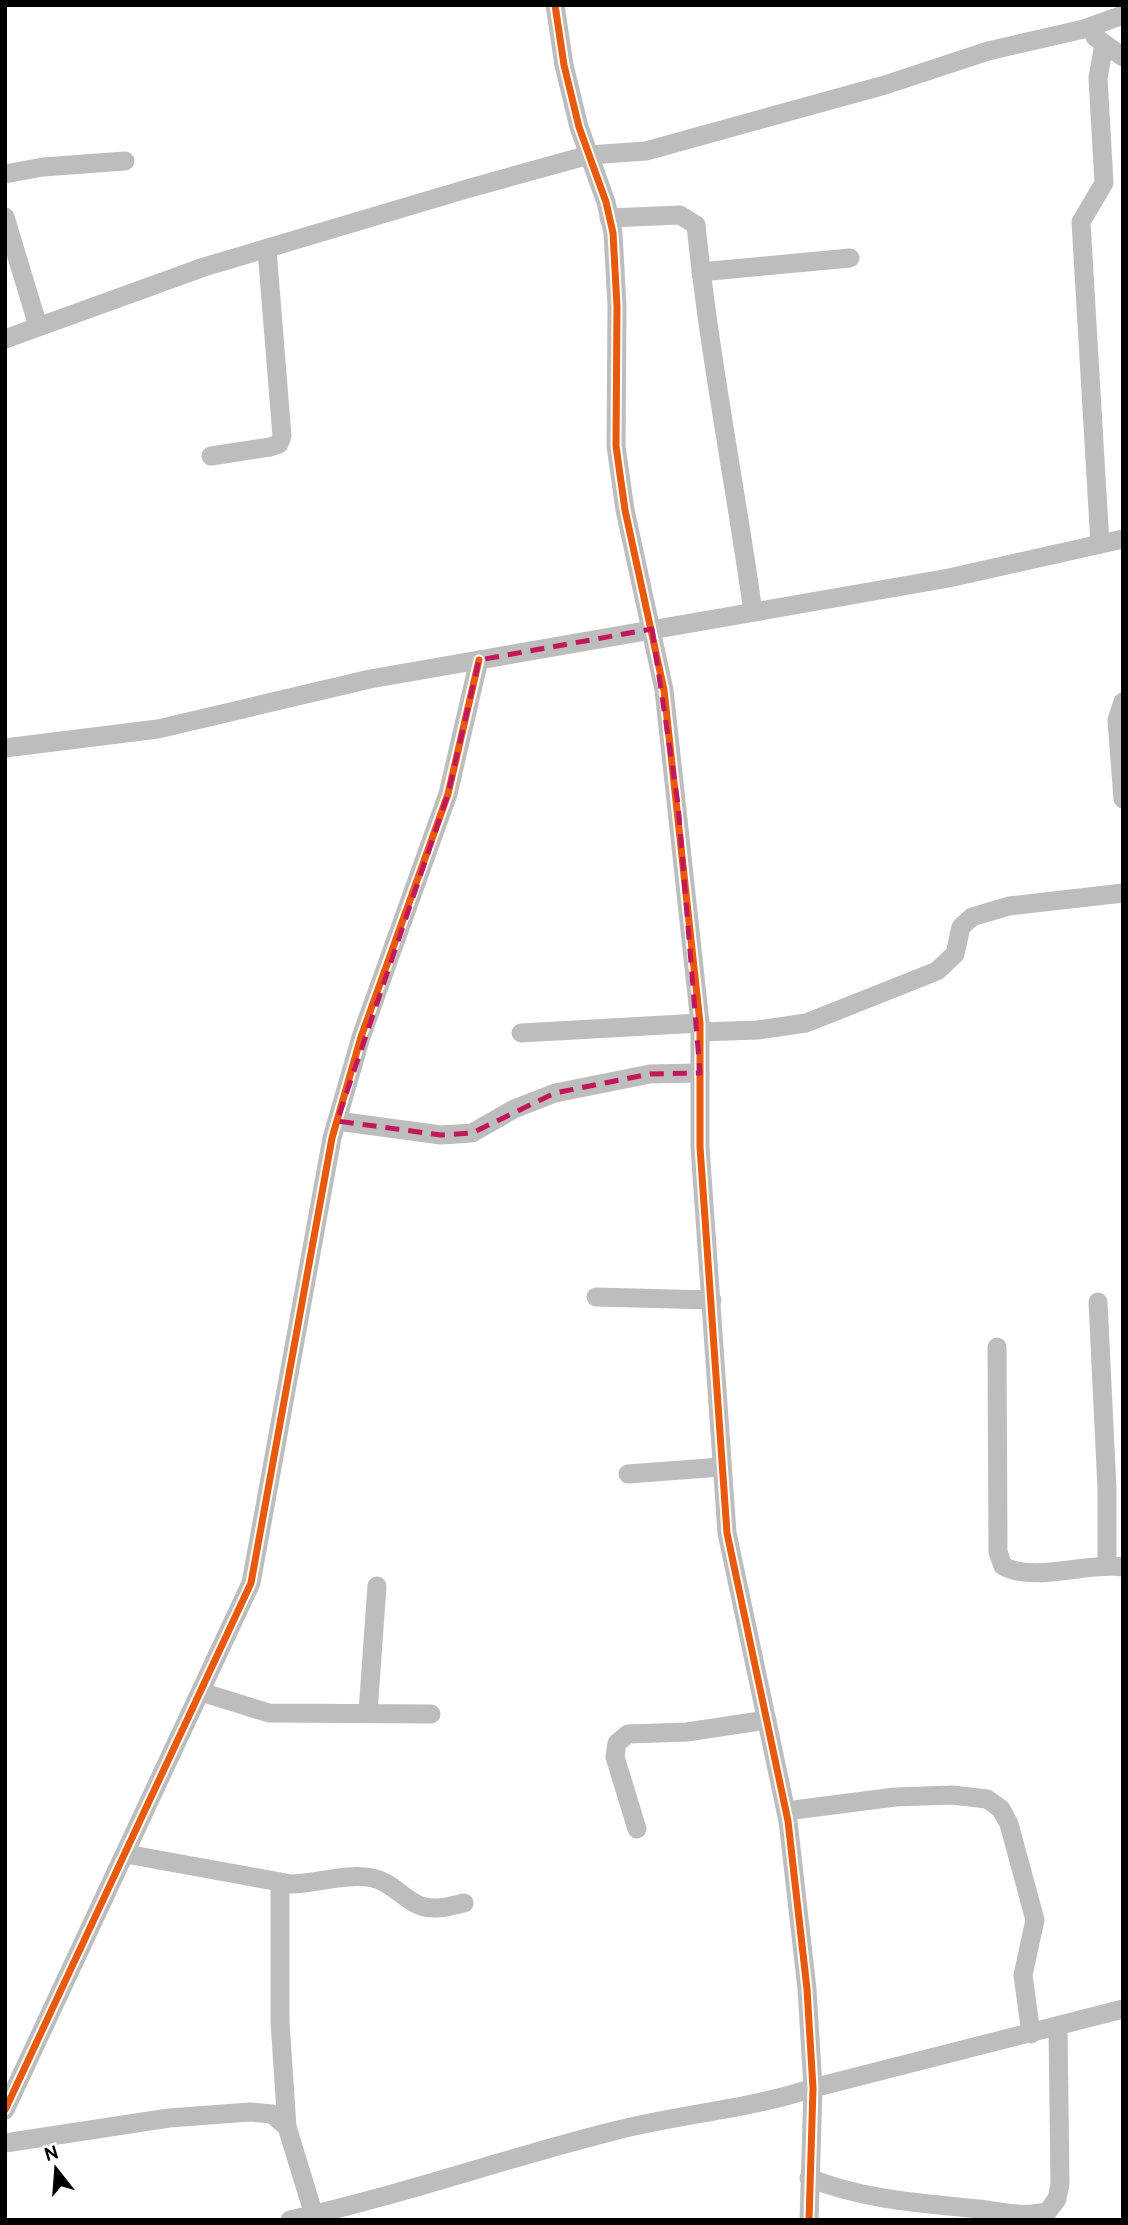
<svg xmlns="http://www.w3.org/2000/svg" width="1128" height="2225" font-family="Cabin,sans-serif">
<rect width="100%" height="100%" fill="#fff"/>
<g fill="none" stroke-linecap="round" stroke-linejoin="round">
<g stroke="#bdbdbd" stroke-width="19">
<path d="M555 5 564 65 579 127 606 202 613 233 617 306 616 446 625 510 664 690 700 1023V1147L727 1533 788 1821 807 1989 813 2088 809 2220"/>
<path d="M1095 37 1123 57"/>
<path d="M5 174 43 167 125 161"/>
<path d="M5 217 38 326"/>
<path d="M609 218 680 215 696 225C709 355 735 483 753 612"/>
<path d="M701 272 850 258"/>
<path d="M5 339 204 267 470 188 589 155 646 151 885 85 988 51 1084 29 1123 15"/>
<path d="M211 456 270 447 279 444 282 436 267 250"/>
<path d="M1100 544 1081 222 1104 183 1098 78 1104 44"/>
<path d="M1123 702 1117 720 1123 799"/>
<path d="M5 748 158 729 370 679 949 578 1123 539"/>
<path d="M700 1032 758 1030 806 1023 937 971 955 954 961 927 972 917 1009 906 1123 893"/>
<path d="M521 1033 700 1023"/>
<path d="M337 1121 441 1135 472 1133 514 1109 555 1093 650 1074 700 1073"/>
<path d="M596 1297 712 1300"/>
<path d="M1098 1302 1107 1489V1565"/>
<path d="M997 1347 998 1552 1003 1566C1034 1583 1086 1562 1123 1567"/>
<path d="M628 1474 721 1467"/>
<path d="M201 1692 269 1713 431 1714"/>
<path d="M368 1712 377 1586"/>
<path d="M786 1811 895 1797 952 1795 987 1799 1001 1809 1009 1824 1035 1920 1023 1975 1031 2034"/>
<path d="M637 1829 615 1757 617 1743 628 1734 687 1732 767 1720"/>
<path d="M126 1854 291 1884C319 1883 346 1873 373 1878 392 1882 404 1900 421 1906 435 1911 450 1906 464 1903"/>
<path d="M280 1882V2022L287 2127"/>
<path d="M5 2110 251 1583 332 1138 361 1037 448 794 479 660"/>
<path d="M5 2143 169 2118 250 2112 272 2114 287 2127 314 2215"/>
<path d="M809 2178C865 2200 920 2203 979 2209 1002 2212 1026 2218 1048 2211L1057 2199 1060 2184 1058 2027"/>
<path d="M290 2220C398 2196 503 2159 610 2132 677 2114 747 2110 813 2088L1123 2009"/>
</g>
<g stroke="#fff" stroke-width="11">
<g id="cycleway">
<path d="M555 5 564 65 579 127 606 202 613 233 617 306 616 446 625 510 664 690 700 1023V1147L727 1533 788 1821 807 1989 813 2088 809 2220"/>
<path d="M5 2110 251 1583 332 1138 361 1037 448 794 479 660"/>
</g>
</g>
<use href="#cycleway" stroke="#e8590c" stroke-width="7"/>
</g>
<path fill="none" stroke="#c2185b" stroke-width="5" stroke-dasharray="14 9" stroke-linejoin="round" d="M652 629 678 804 700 1073 650 1074 555 1093 472 1133 441 1135 337 1121 448 794 479 660Z"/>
<rect width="1128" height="2225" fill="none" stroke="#000000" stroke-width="14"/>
<g transform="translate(56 2169) rotate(343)" stroke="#ffffff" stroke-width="5" paint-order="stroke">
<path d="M0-5L12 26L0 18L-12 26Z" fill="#000000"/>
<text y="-10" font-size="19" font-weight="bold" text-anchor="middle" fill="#000000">N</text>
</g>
</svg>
